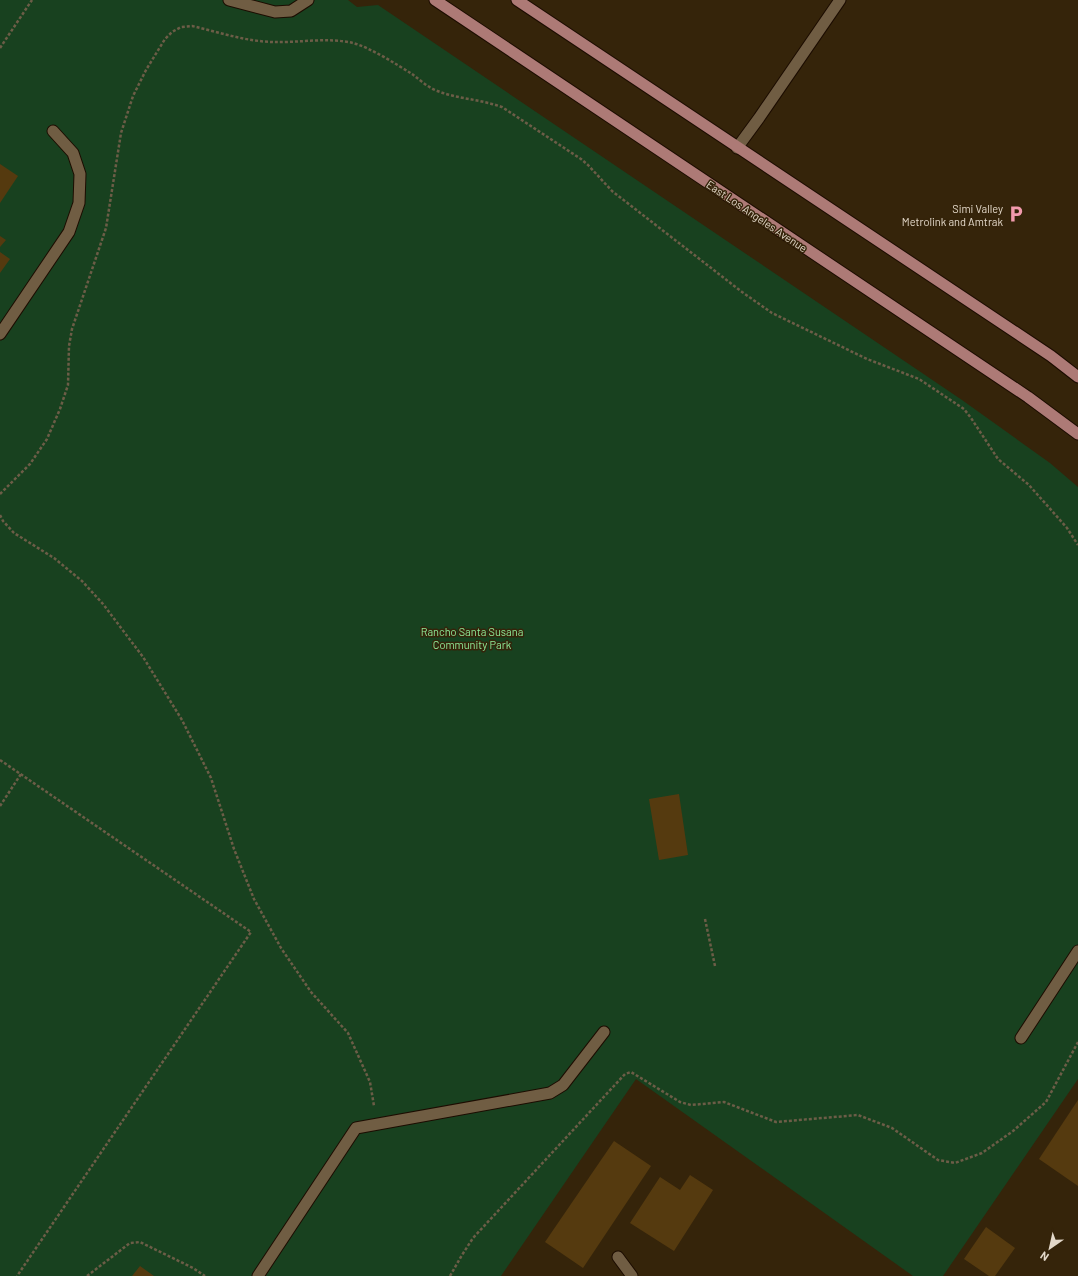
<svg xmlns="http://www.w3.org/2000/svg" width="1078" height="1276" font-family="Barlow,sans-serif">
<rect width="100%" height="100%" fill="#35240a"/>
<path fill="#18411f" d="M0 0H348L357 7 378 5 962 400 1050 463 1078 487V1079L943 1276H913L636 1079 501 1276H0Z"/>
<g fill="#553a0f">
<path d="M0 164 18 176 0 203Z"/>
<path d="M0 236 6 240 0 247Z"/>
<path d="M0 252 10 259 0 273Z"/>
<path d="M679 794 688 855 659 860 649 799Z"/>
<path d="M1078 1100V1186L1039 1159Z"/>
<path d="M614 1141 651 1166 583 1268 545 1242Z"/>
<path d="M690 1175 713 1190 674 1251 630 1223 660 1177 680 1190Z"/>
<path d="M986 1227 1015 1248 995 1276H989L964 1259Z"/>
<path d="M140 1266 154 1276H132Z"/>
</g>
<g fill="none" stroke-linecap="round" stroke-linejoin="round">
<g stroke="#1c0c00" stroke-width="13">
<g id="service">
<path d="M229 0 275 12 291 11 308 0"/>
<path d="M737 148 759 118 840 0"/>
<path d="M0 334 69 232 79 203 80 174 73 153 53 131"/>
<path d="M1021 1038 1078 951"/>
<path d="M618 1257 632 1276"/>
<path d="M258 1276 356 1128 550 1093 563 1085 604 1032"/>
</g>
</g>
<g stroke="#1c0c00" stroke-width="13">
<g id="primary">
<path d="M435 0 1028 397 1078 434"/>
<path d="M517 0 1051 356 1078 377"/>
</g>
</g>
<g stroke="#6c5d47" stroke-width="2.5" stroke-dasharray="3 2" stroke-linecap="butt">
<path d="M0 48 32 0"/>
<path d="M0 494 30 464 47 439 60 409 68 385 69 346 72 329 106 228 121 133 133 96 146 70 165 39 172 32 181 27 192 26C218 32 244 41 272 42 297 43 329 37 353 43 371 48 396 64 412 74 419 79 426 86 435 90 456 99 480 99 502 107L581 159 588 165 612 191 742 292 772 313 867 359 919 379 964 409 971 418 998 459 1029 485 1067 528 1078 545"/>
<path d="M0 515 3 521 14 533 54 558 82 581 103 604 143 657 182 720 211 778 234 849 254 899 281 948 311 992 348 1033 370 1082 374 1106"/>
<path d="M0 760 251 932 17 1276"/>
<path d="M0 806 21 774"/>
<path d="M705 919 715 966"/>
<path d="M87 1276 130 1243 140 1242 193 1268 205 1276"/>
<path d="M450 1276 462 1255 473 1238 625 1074 631 1072 680 1102 691 1105 724 1102 776 1122 858 1115 892 1128 938 1160 955 1163 982 1153 1013 1131 1046 1102 1078 1042"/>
</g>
<use href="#service" stroke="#705d43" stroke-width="11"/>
<use href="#primary" stroke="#ad7a76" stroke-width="11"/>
</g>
<defs>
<g id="parking-bare" transform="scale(1.38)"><path d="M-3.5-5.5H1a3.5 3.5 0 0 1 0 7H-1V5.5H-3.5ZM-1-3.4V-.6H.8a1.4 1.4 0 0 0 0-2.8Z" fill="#f29aad" stroke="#35240a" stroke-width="2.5" paint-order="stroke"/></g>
</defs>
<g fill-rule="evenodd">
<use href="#parking-bare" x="1016" y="214"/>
</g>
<g text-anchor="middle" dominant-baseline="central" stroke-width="3" stroke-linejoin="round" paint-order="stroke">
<g font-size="11" fill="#e3d8c9" stroke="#35240a" text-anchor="end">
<text x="1003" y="208">Simi Valley<tspan x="1003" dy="13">Metrolink and Amtrak</tspan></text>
</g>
<g font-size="11" fill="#e3d8c9" stroke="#35240a">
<text transform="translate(757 216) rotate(34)">East Los Angeles Avenue</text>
</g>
<g font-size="11" fill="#8eec9a" stroke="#35240a">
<text x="472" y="631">Rancho Santa Susana<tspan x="472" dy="13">Community Park</tspan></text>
</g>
</g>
<g transform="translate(1050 1248) rotate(214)" stroke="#35240a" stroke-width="3" paint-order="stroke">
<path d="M0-3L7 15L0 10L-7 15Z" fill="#e3d8c9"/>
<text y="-6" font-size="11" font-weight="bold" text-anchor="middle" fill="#e3d8c9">N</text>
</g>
</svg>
